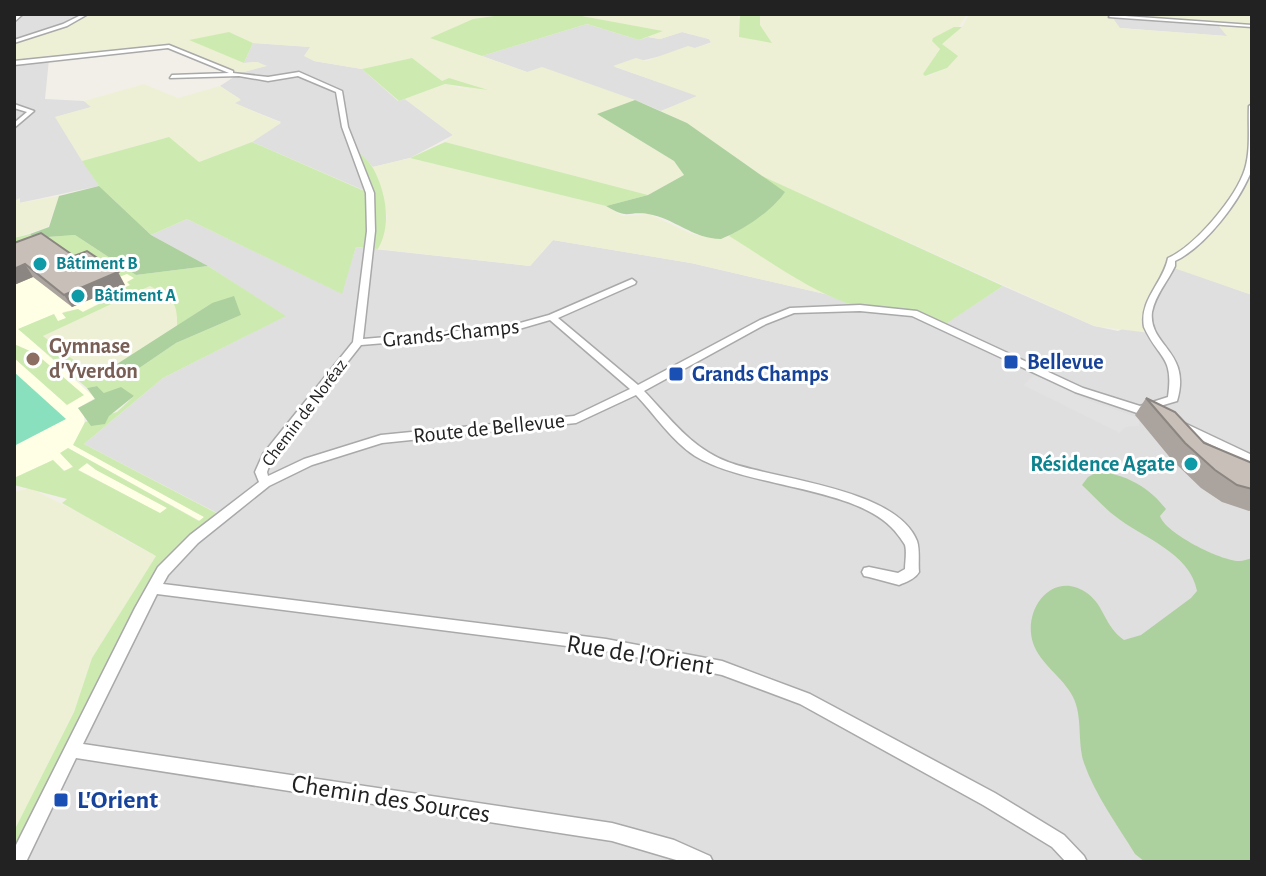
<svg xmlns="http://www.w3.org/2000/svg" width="1266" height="876" font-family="'Alegreya Sans',sans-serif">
<rect width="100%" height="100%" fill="#f2efe9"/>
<g fill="#e0dfdf">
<path d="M14 14H86L65 25 14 42Z"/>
<path d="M1111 16 1252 26 1239 37 1119 28Z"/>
<path d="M587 24 639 40 648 37 660 39 682 32 709 39 712 42 695 48 615 67 699 96 661 111 635 100 527 72 482 56Z"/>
<path d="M253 43 311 47 305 55 314 61 362 69 398 101 405 99 453 135 410 158 373 167 353 147 370 193 252 142 281 122 233 103 240 99 220 86 240 73 265 66 257 62 244 63Z"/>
<path d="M49 59 45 99 84 101 92 107 56 117 99 186 19 203 20 199 14 201V63Z"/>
<path d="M187 219 341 293 356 247 530 266 553 240 691 263 825 294 860 308 889 309 943 325 1003 286 1094 326 1118 331 1147 317 1171 266 1252 295V862H18L153 588 221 515 84 444 163 378 285 316 208 266 151 235Z"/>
</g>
<g fill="#ffffe5">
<path d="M52 243 82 266 94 262 119 277 127 273 135 279 128 282 131 285 97 300 100 303 82 312 78 309 63 312 66 318 57 322 54 314 19 329 95 398 78 408 84 415 85 427 74 445 204 517 200 521 68 448 61 454 73 466 65 471 53 460 14 478V257Z"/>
<path d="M86 463 97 470 167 508 161 514 77 469Z"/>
</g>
<g fill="#eef0d5" fill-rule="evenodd">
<path d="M86 14H508L473 19 431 38 527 72 542 67 635 100 598 114 674 161 684 175 648 195 445 142 453 135 405 99 445 84 475 91 442 81 412 58 362 69 314 61 304 56 310 47 253 43 229 32 244 63 257 62 267 66 240 73 170 44 14 63V42L65 25Z"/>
<path d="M571 14H740L738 17 771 42 760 25V14H967L959 27H954L932 41 940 48 926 72 928 76 947 68 949 51 941 43 962 27 969 14H1252V295L1171 267 1149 306 1150 333 1094 326 755 173 687 123 661 111 697 96 613 66 636 58 646 61 688 46 695 48 711 43 709 39 682 32 660 39 648 37 661 31ZM1112 17 1217 24 1227 36 1120 28Z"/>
<path d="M144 84 178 98 220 86 241 100 235 103 281 123 252 142 199 162 168 137 82 161 55 117 91 107 84 101Z"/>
<path d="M410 158 606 206 623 216 649 214 692 234 721 239 729 236 825 294 691 263 553 240 530 266 378 249 387 217 373 167Z"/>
<path d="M59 196 48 227 14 238V201L20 198V203Z"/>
<path d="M150 286 171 299 178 310 177 326 98 379 43 336Z"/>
<path d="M30 488 108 527 118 536 156 556 92 658 74 711 14 831V492Z"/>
</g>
<g fill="#cdebb0" fill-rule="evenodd">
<path d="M508 14H571L663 31 639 40 587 24 482 56 430 38 473 19Z"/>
<path d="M740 14H760V25L772 43 739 37Z"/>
<path d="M954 27H962L942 44 958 56 947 68 925 76 923 74 940 49 932 41 933 38Z"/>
<path d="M229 32 253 43 244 63 189 40Z"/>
<path d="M412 58 442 81 449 78 488 90 445 84 399 101 362 69Z"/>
<path d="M169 137 199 162 252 142 369 193 351 145C358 152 368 160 373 168 386 192 392 225 378 249L356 247 342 294 187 219 151 235 99 186 82 161Z"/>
<path d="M445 142 648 195 606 206 410 158Z"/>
<path d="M762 176 1003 286 944 325C916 313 888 315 859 307 813 294 770 261 729 236L762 214 784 193Z"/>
<path d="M30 234 34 238 75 235 136 275 208 266 286 316 163 378 84 444 222 516 163 571 17 862H14V831L74 712 92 658 156 556 62 503 67 499 14 485V478L53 460 64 471 73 467 60 453 68 448 199 521 204 517 73 445 85 422 117 412 134 396 104 393 97 386 87 388 18 329 54 314 58 321 66 318 62 313 78 309 83 312 99 304 96 301 130 285 127 282 134 278 127 274 119 277 14 257V238ZM150 286C171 298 178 300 177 326L212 303 241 315 176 343 129 375 117 364 98 379 43 336ZM87 463 96 470 167 508 160 513 78 470Z"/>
<path d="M14 344 37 354 27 360 30 362 41 358 84 395 67 405 14 358Z"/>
</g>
<g fill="#add19e">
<path d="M635 100 687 123 785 192C772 211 742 231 721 239 693 239 674 218 648 214 626 211 629 220 606 206L648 195 684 175 674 161 597 114Z"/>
<path d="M99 186 151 235 208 266 136 275 75 235 34 238 30 234 49 227 59 196Z"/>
<path d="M234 296 241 315 176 343 129 375 117 364 212 303Z"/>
<path d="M97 386 104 393 121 387 134 396 109 416 105 424 91 426 78 408 95 399 87 388Z"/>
<path d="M1097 472C1125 473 1150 488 1166 509L1160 516C1165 533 1221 561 1239 561 1243 561 1248 559 1252 558V862H1145L1135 854C1118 826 1095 795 1084 763 1077 742 1083 717 1073 697 1063 677 1040 664 1033 643 1022 609 1053 569 1087 593 1105 606 1104 626 1124 640L1141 635 1191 598 1197 591C1190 552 1142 538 1115 516 1103 507 1093 495 1082 485L1088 477Z"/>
</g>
<path fill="#88e0be" d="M14 372 66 419 14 446Z"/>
<path fill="#e2e2e2" d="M1034 375 1087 400 1139 418V426L1125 427 1120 433 1023 385Z"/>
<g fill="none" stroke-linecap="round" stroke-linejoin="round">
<g stroke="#a9a9a9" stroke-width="3">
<g id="minor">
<path d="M19 14H23L14 22V18Z"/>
<path d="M83 14H88L67 26 14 43V40L63 24Z"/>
<path d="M1111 15 1252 25V27L1109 17Z"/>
<path d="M169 45 233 71V73L268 77 299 72 342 91 348 127 374 193 375 231 363 339 505 327 549 315 632 279 636 282 635 284 558 318 638 385 760 320 790 308 860 305 917 311 1083 388 1140 406 1168 397C1174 355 1159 360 1144 327 1139 300 1163 283 1168 258 1195 246 1236 198 1245 169 1251 149 1248 127 1249 106L1252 104V169C1241 200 1205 247 1175 261V266C1168 281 1155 295 1152 312 1148 346 1192 351 1177 401L1150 409 1154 410 1155 413 1154 416H1146L1075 392 912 316 860 311 794 313 766 324 644 391C670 418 691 448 728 462 776 480 896 488 917 541 920 550 918 563 919 572 915 579 906 582 899 585L869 577 864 576 862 572 864 568 869 567 898 573 905 569C905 562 907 552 905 545 904 543 899 536 898 535 863 486 749 489 695 456 672 441 655 415 636 395L576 423 382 443 312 465 269 486 198 543 168 575 163 584 606 639 722 661 810 694 995 793 1064 835 1084 856 1087 862H1066L1052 847 983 805 800 704 722 675 606 651 157 594 83 744 612 823 674 840 710 856 713 862H683L612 841 76 758 26 862H14V849L135 608 158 567 190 535 259 482 255 472 263 454 353 342 367 231 366 193 342 127 336 92 298 76 268 81 239 76 170 78 172 75 229 73 168 48 14 65V61ZM550 320 630 389 574 416 381 435 304 459 268 476 267 472 272 458 361 345 505 333Z"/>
<path d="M14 104 34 111 14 128V123L27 112 14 108Z"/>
<path d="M1178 420 1252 455V464L1174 427 1173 424Z"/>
</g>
</g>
<use href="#minor" fill="#fff" fill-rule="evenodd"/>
</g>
<g fill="#aba49e">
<path d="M14 243 125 285 72 307 33 277 14 285Z"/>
<path d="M1146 398 1204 443 1252 463V510L1249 511 1222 502 1201 488 1172 460 1135 415Z"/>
</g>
<g fill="#8b8681">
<path d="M25 264 33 277 14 285V269Z"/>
<path d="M118 272 125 285 72 307 64 295Z"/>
</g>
<g fill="#c7bfb8" stroke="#8b8681" stroke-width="2">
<path d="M41 233 74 256 87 251 118 272 64 295 25 264 14 269V243Z"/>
<path d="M1146 398 1175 412 1204 443 1252 463V489L1237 485 1215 470 1185 443Z"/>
</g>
<g fill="#0f9aa8" stroke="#fff" stroke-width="3">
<circle cx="40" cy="264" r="8"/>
<circle cx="78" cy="296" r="8"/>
<circle cx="1191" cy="464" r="8"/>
</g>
<circle fill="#8d6e63" stroke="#fff" stroke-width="3" cx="33" cy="359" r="8"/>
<g fill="#1a4fb4" stroke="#fff" stroke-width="3">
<rect x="1003" y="354" width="16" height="16" rx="4"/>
<rect x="668" y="366" width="16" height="16" rx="4"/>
<rect x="53" y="792" width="16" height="16" rx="4"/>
</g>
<g text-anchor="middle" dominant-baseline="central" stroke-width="6" stroke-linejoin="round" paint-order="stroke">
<g font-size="18" font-weight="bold" fill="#0d838f" stroke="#fff" text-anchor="start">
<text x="56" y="264">Bâtiment B</text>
<text x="94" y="296">Bâtiment A</text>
</g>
<g font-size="18" fill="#222" stroke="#fff">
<text transform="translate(305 413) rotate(-53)">Chemin de Noréaz</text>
</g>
<g font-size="22" fill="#222" stroke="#fff">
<text transform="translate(451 333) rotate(-6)">Grands-Champs</text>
<text transform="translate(489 428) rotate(-6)">Route de Bellevue</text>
</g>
<g font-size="22" font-weight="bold" fill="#785e54" stroke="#fff" text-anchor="start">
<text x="49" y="346">Gymnase<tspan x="49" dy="25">d'Yverdon</tspan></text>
</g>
<g font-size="22" font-weight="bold" fill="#164399" stroke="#fff" text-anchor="start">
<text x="1027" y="362">Bellevue</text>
<text x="692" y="374">Grands Champs</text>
</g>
<g font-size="22" font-weight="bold" fill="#0d838f" stroke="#fff" text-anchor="end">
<text x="1175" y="464">Résidence Agate</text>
</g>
<g font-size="26" fill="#222" stroke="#fff">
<text transform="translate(640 655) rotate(9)">Rue de l'Orient</text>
<text transform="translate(391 799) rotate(9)">Chemin des Sources</text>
</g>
<g font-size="26" font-weight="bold" fill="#164399" stroke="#fff" text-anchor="start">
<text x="77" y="800">L'Orient</text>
</g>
</g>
<rect width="1266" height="876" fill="none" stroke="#222222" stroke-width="32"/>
</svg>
